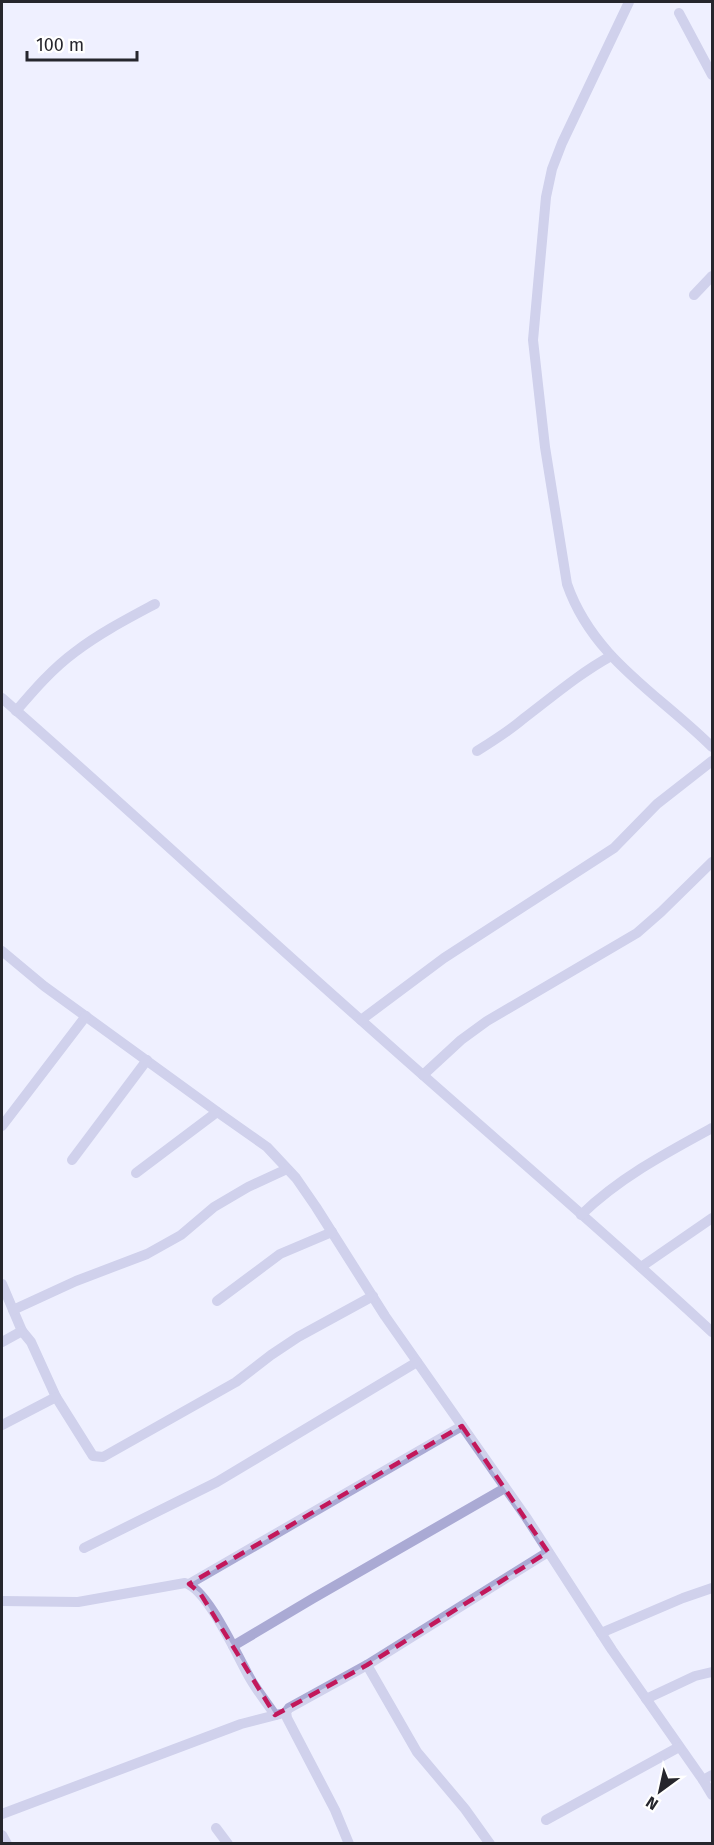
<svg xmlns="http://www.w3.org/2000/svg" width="714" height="1845" font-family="'Fira Sans',sans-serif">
<rect width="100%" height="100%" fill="#eff0ff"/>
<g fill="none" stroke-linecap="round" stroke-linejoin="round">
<g stroke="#aaaad4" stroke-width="10">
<path d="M629 2 562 143 552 169 546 197 533 340 545 447 567 584C593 659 659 694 712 747"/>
<path d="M679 13 712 75"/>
<path d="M694 295 712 276"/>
<path d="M2 698C123 804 241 914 362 1021 478 1125 598 1226 712 1332"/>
<path d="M16 711C34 690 52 669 75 652 100 633 127 619 155 604"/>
<path d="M477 751C493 741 509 731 523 719 552 697 580 673 611 656"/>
<path d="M2 951 44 986 223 1116 267 1147 296 1178 316 1207 385 1316 526 1517 612 1650 703 1780"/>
<path d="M361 1020 444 958 614 848 657 804 712 761"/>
<path d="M423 1075 461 1040 487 1021 637 933 661 912 712 862"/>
<path d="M2 1126 86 1016"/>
<path d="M72 1160 147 1060"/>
<path d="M136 1173 217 1112"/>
<path d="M581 1215C619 1178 666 1153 712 1128"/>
<path d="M641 1267 712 1218"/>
<path d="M2 1284 22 1331 31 1342 56 1397 93 1456 103 1457 236 1382 271 1355 298 1337 373 1296"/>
<path d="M217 1301 280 1254 332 1232"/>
<path d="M13 1310 76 1281 147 1254 181 1235 214 1207 248 1187 287 1169"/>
<path d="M2 1342 22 1331"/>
<path d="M2 1425 56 1397"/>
<path d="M84 1548 217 1482 417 1362"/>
<path d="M189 1584 462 1426"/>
<path d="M2 1601 78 1602 185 1583C208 1589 238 1658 251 1680 258 1692 267 1703 275 1715"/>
<path d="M601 1633 683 1598 712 1588"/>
<path d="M233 1646 312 1599 505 1488"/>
<path d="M367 1665 417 1752 465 1809 490 1844"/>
<path d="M646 1699 695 1676 712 1672"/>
<path d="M712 1775 703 1780 712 1795"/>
<path d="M2 1814 241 1724 280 1714"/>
<path d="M546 1820 679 1747"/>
<path d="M216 1828 228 1844"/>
<path d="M2 1835 7 1844"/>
<path d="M349 1844 335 1810 287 1718 286 1712 289 1708 367 1665 548 1552"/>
</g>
</g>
<path d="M0 0H714V1845H0ZM462 1426 548 1552 367 1665 275 1715 200 1593 189 1584Z" fill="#eff0ff" fill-opacity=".55" fill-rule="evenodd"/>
<path fill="none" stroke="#c2185b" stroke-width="4.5" stroke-dasharray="12 8" stroke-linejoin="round" d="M462 1426 548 1552 367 1665 275 1715 200 1593 189 1584Z"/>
<rect width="714" height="1845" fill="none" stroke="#26262d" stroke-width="6"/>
<g transform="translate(660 1791) rotate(213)" stroke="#ffffff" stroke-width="4.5" paint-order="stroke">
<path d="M0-4.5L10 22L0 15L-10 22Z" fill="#26262d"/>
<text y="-9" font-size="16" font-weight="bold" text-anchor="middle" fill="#26262d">N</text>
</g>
<path d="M27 51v9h110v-9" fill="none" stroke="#26262d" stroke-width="3"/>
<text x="36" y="51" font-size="18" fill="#26262d" stroke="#ffffff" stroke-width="4.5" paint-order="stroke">100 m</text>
</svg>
